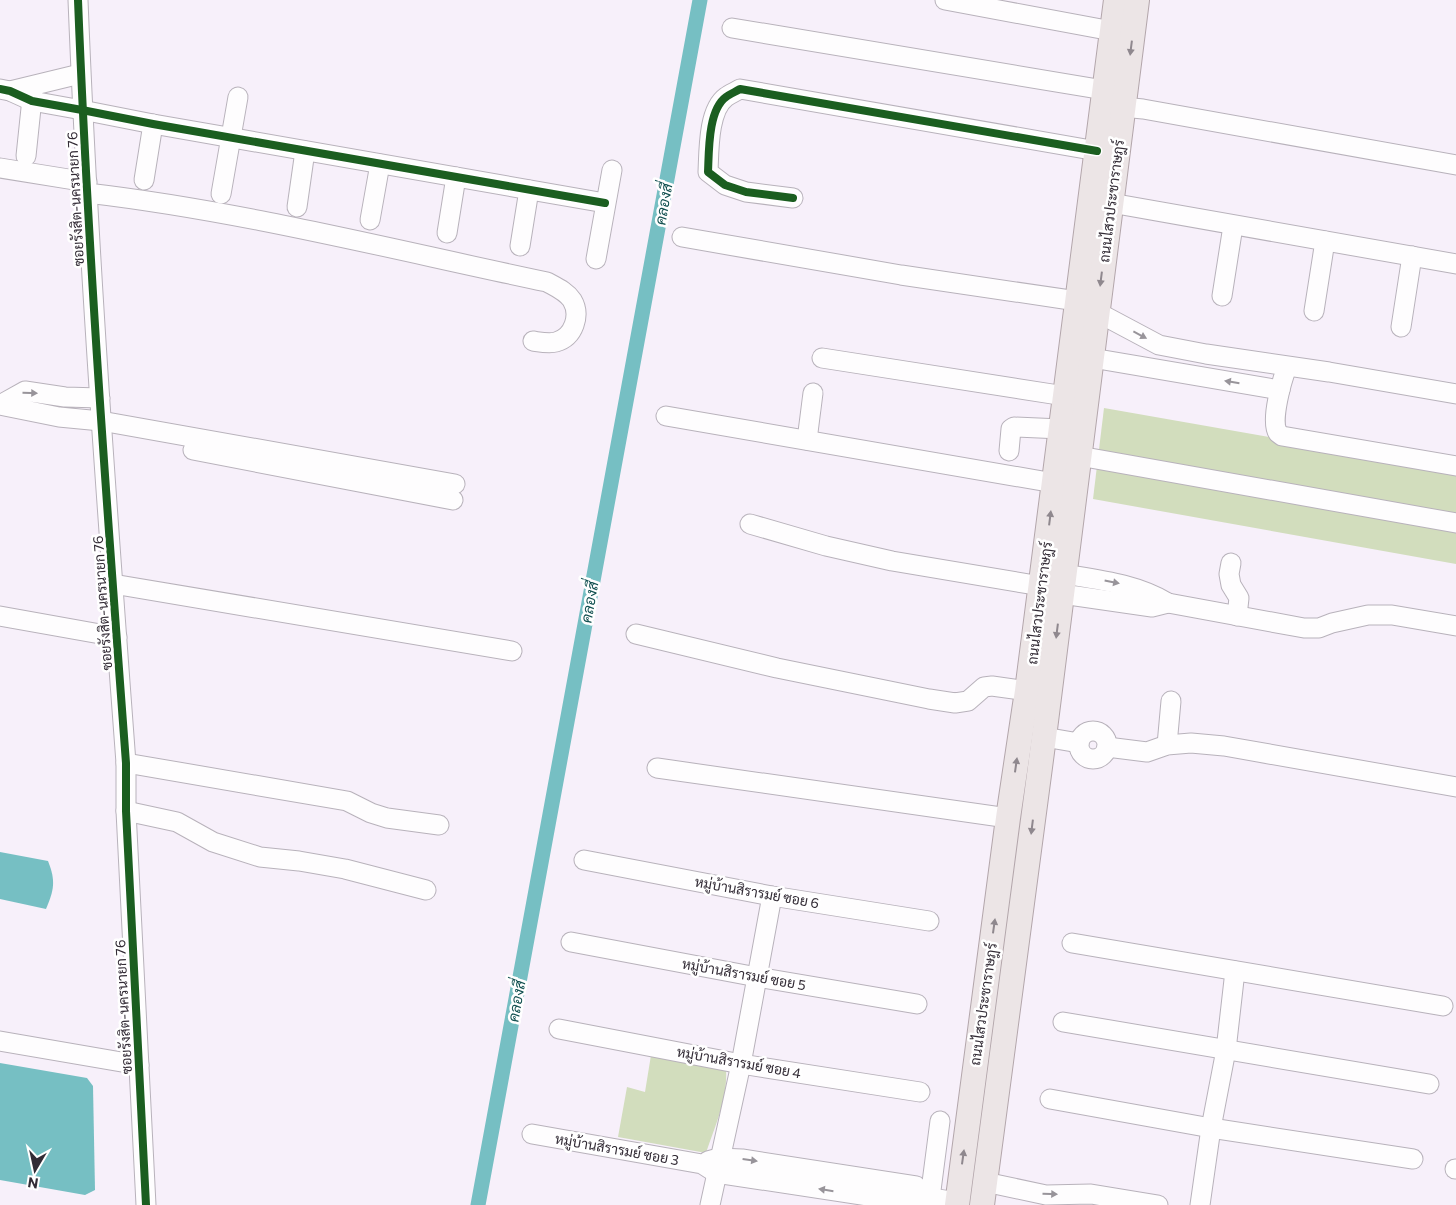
<svg xmlns="http://www.w3.org/2000/svg" width="1456" height="1205" font-family="Commissioner,Sarabun,sans-serif">
<rect width="100%" height="100%" fill="#f7f0fa"/>
<g fill="#d2ddbd">
<path d="M1104 408 1456 470V564L1093 499Z"/>
<path d="M652 1049 726 1069C728 1098 715 1126 706 1153L618 1137 627 1087 645 1092Z"/>
</g>
<g fill="#76bfc3">
<path d="M0 852 48 861C56 881 54 890 46 909L0 899Z"/>
<path d="M0 1063 87 1078 93 1086 95 1190 85 1195 0 1180Z"/>
</g>
<g fill="none" stroke-linecap="round" stroke-linejoin="round">
<path stroke="#76bfc3" stroke-width="15" d="M478 1205 700 0"/>
<g stroke="#b8b2bb" stroke-width="21">
<g id="minor">
<path d="M78 0C88 255 107 509 126 763V811L146 1205"/>
<path d="M945 0 1112 31"/>
<path d="M732 28 1104 90"/>
<path d="M0 89 10 91 32 101 82 110 153 124 605 203"/>
<path d="M10 91 80 74"/>
<path d="M1123 107 1143 109 1456 165"/>
<path d="M26 156 33 89"/>
<path d="M0 168 87 182"/>
<path d="M144 180 153 124"/>
<path d="M87 193C242 211 394 250 547 282 556 287 566 291 572 300 581 315 574 337 556 342 549 344 540 342 533 341"/>
<path d="M221 194 238 97"/>
<path d="M793 198 746 192 725 185 708 172C709 151 708 110 726 97 730 94 735 92 740 89L1097 151"/>
<path d="M1111 203 1456 264"/>
<path d="M297 207 305 151"/>
<path d="M370 220 380 164"/>
<path d="M447 233 456 177"/>
<path d="M682 237 901 275 1077 301"/>
<path d="M520 246 529 190"/>
<path d="M596 259 612 170"/>
<path d="M1222 296 1233 226"/>
<path d="M1314 311 1325 241"/>
<path d="M1097 312 1159 345 1206 354 1329 372 1456 394"/>
<path d="M1401 327 1412 256"/>
<path d="M822 358 1065 396"/>
<path d="M1092 358 1280 390"/>
<path d="M1287 367C1282 380 1270 421 1278 433L1282 436 1456 466"/>
<path d="M100 398 65 397 25 391 0 405 59 417 101 421 455 484"/>
<path d="M666 416 1054 483"/>
<path d="M807 440 813 393"/>
<path d="M193 450 453 500"/>
<path d="M1009 451 1011 429 1014 427 1061 429"/>
<path d="M1079 456 1456 523"/>
<path d="M750 524 826 546 892 561 1041 586"/>
<path d="M1231 563 1229 574 1231 585 1239 598 1237 616"/>
<path d="M1064 574C1100 580 1137 584 1168 603L1304 628H1319L1332 623 1368 615H1392L1456 626"/>
<path d="M113 584 512 651"/>
<path d="M1062 594 1152 607 1168 603"/>
<path d="M0 616 117 637"/>
<path d="M636 634 777 668 929 699 955 703 968 701 984 687 992 686 1027 691"/>
<circle cx="1093" cy="745" r="14"/>
<path d="M1044 737 1079 743"/>
<path d="M1167 745 1171 701"/>
<path d="M1107 747 1147 752 1167 745 1191 743 1224 746 1456 787"/>
<path d="M126 763 347 801 371 813 387 818 439 825"/>
<path d="M657 768 1008 818"/>
<path d="M126 811 177 822 213 842 260 857 299 861 345 869 426 890"/>
<path d="M584 860 772 896 929 921"/>
<path d="M571 942 757 977 917 1004"/>
<path d="M1072 943 1443 1006"/>
<path d="M1063 1022 1429 1084"/>
<path d="M559 1029 741 1064 920 1092"/>
<path d="M0 1041 139 1065"/>
<path d="M1050 1099 1211 1128 1413 1159"/>
<path d="M532 1134 702 1164 716 1173 914 1203 925 1197 957 1202"/>
<path d="M708 1161 719 1158 742 1159 916 1186 925 1197"/>
<path d="M1455 1169H1456"/>
<path d="M985 1182 1046 1195 1091 1194 1158 1205"/>
<path d="M930 1198 940 1121"/>
<path d="M710 1205 741 1064 772 896"/>
<path d="M1200 1205 1211 1128 1226 1050 1235 971"/>
</g>
</g>
<g stroke="#b3a6ab" stroke-width="26">
<g id="major">
<path d="M957 1205 1008 818 1027 691 1116 0"/>
<path d="M982 1205 1044 737 1137 0"/>
</g>
</g>
<use href="#minor" stroke="#fefdfe" stroke-width="19"/>
<use href="#major" stroke="#ece5e6" stroke-width="24"/>
<g stroke="#fff" stroke-width="11">
<g id="cycleway">
<path d="M78 0C88 255 107 509 126 763V811L146 1205"/>
<path d="M0 89 10 91 32 101 82 110 153 124 605 203"/>
<path d="M793 198 746 192 725 185 708 172C709 151 708 110 726 97 730 94 735 92 740 89L1097 151"/>
</g>
</g>
<use href="#cycleway" stroke="#1b5e20" stroke-width="8"/>
</g>
<defs><path id="oneway-solid" d="M-6-.8H1V-3.2L6.5 0L1 3.2V.8H-6Z" transform="scale(1.25)"/></defs>
<g fill="#8f888e">
<use href="#oneway-solid" transform="translate(1131 48) rotate(97)"/>
<use href="#oneway-solid" transform="translate(1101 279) rotate(97)"/>
<use href="#oneway-solid" transform="translate(1050 518) rotate(-83)"/>
<use href="#oneway-solid" transform="translate(1057 631) rotate(97)"/>
<use href="#oneway-solid" transform="translate(1016 765) rotate(-82)"/>
<use href="#oneway-solid" transform="translate(1032 827) rotate(97)"/>
<use href="#oneway-solid" transform="translate(994 926) rotate(-82)"/>
<use href="#oneway-solid" transform="translate(963 1157) rotate(-82)"/>
</g>
<g fill="#98949a">
<use href="#oneway-solid" transform="translate(1140 335) rotate(28)"/>
<use href="#oneway-solid" transform="translate(1232 382) rotate(-171)"/>
<use href="#oneway-solid" transform="translate(30 393) rotate(1)"/>
<use href="#oneway-solid" transform="translate(1112 582) rotate(11)"/>
<use href="#oneway-solid" transform="translate(750 1160) rotate(8)"/>
<use href="#oneway-solid" transform="translate(826 1190) rotate(-171)"/>
<use href="#oneway-solid" transform="translate(1050 1194) rotate(2)"/>
</g>
<g text-anchor="middle" dominant-baseline="central" stroke-width="5" stroke-linejoin="round" paint-order="stroke">
<g font-size="14" fill="#322b35" stroke="#fff">
<text transform="translate(75 199) rotate(-93)">ซอยรังสิต-นครนายก 76</text>
<text transform="translate(1111 201) rotate(-83)">ถนนไสวประชาราษฎร์</text>
<text transform="translate(102 603) rotate(-94)">ซอยรังสิต-นครนายก 76</text>
<text transform="translate(1039 603) rotate(-83)">ถนนไสวประชาราษฎร์</text>
<text transform="translate(757 892) rotate(10)">หมู่บ้านสิรารมย์ ซอย 6</text>
<text transform="translate(744 974) rotate(10)">หมู่บ้านสิรารมย์ ซอย 5</text>
<text transform="translate(983 1004) rotate(-82)">ถนนไสวประชาราษฎร์</text>
<text transform="translate(123 1007) rotate(-93)">ซอยรังสิต-นครนายก 76</text>
<text transform="translate(739 1062) rotate(10)">หมู่บ้านสิรารมย์ ซอย 4</text>
<text transform="translate(617 1149) rotate(10)">หมู่บ้านสิรารมย์ ซอย 3</text>
</g>
<g font-size="15" font-style="italic" fill="#135151" stroke="#fff">
<text transform="translate(663 204) rotate(-80)">คลองสี่</text>
<text transform="translate(589 602) rotate(-80)">คลองสี่</text>
<text transform="translate(516 1001) rotate(-80)">คลองสี่</text>
</g>
</g>
<g transform="translate(35 1170) rotate(189)" stroke="#ffffff" stroke-width="4" paint-order="stroke">
<path d="M0-4L9 19L0 12L-9 19Z" fill="#322b35"/>
<text y="-8" font-size="14" font-weight="bold" text-anchor="middle" fill="#322b35">N</text>
</g>
</svg>
